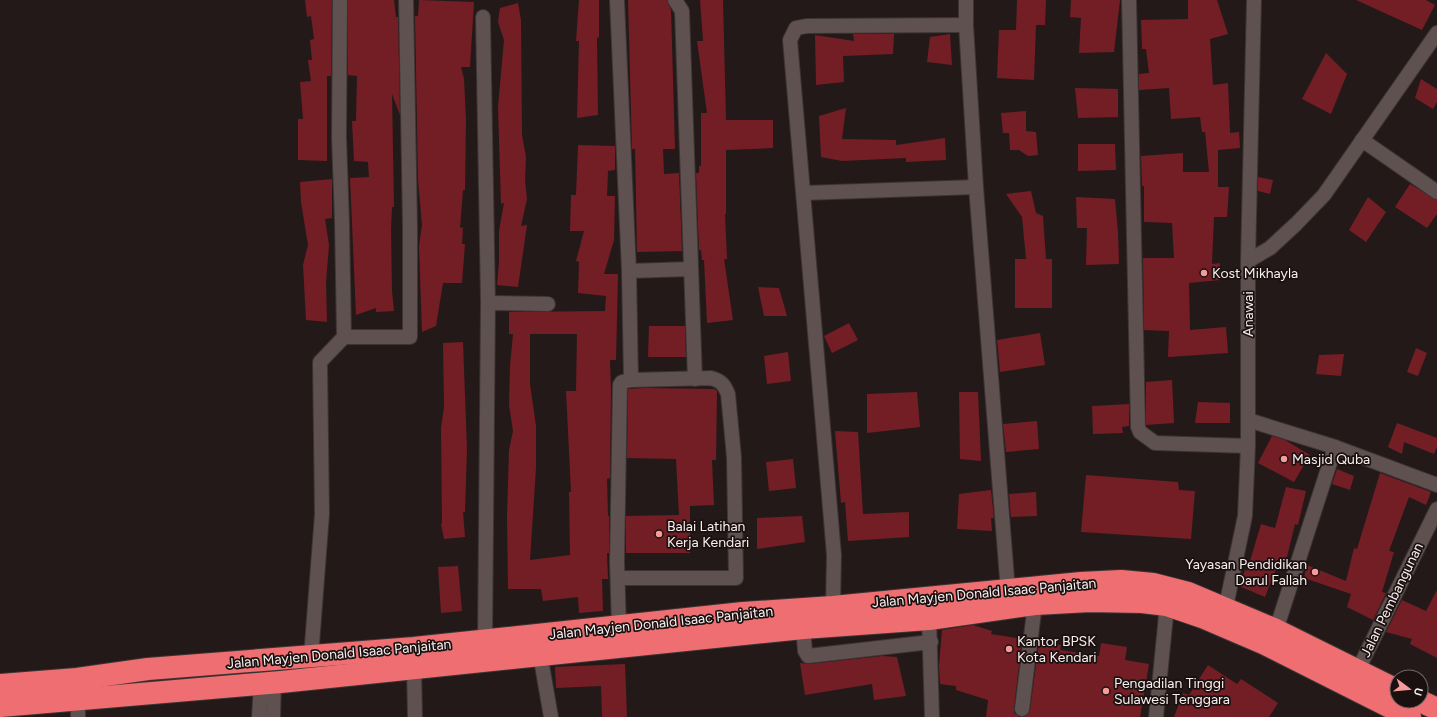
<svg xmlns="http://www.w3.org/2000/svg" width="1437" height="717" font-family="Figtree,sans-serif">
<rect width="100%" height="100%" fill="#241919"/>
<g fill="#731e25" fill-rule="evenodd">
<path d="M305 0H332L331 76H327V161L298 160V119H303L300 82 311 81 308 60H312L310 40 314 39 311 16 307 17Z"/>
<path d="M348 0H394L396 17H398L400 115 392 94 394 207H392L391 230 392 291 394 311 376 312V308L356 315 350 178 369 177 368 162 354 161 352 121H356L357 76 348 75Z"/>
<path d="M419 0 474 2 470 67H461L464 79 466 120 465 190H463L460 228 463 227 462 244H465L462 283H443L436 326 422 332 419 246 422 225 418 180 415 16H418Z"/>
<path d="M579 0H599V37L597 38 598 115 577 118 579 41H576Z"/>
<path d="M628 0H667L671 10 675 149H663L664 174 679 173 682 251 637 252 635 149H632Z"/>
<path d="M700 0H723L726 120H773V148L726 150V214H725L727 259H724L733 320 707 323 704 260H702L701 250H699L696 173H699V166H701V113H707L697 41H703Z"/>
<path d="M1017 0H1046L1045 25H1036L1034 80 997 78 999 30H1016Z"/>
<path d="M1071 0H1120L1114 52 1079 53 1081 18 1070 17Z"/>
<path d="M1188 0H1217L1228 34 1210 39 1213 85 1228 83 1230 133 1239 132 1240 148 1218 150V187H1229L1227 217H1214L1212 264 1220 263V280L1189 283 1190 330 1226 327 1228 353 1168 357 1169 331 1144 330 1143 258H1174L1172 223 1144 222V186H1142L1141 156 1183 153V172H1209L1205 132H1202L1200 117 1171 119 1169 88 1139 90V74L1149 73 1146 49H1142L1141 20 1188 19Z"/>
<path d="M1356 0H1426L1435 5 1422 30Z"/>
<path d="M518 3 521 20 522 135 526 157 525 180 527 199 521 226 527 225 518 287 497 285 499 262V231L504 203 501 204 498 107 504 40 498 22 500 8Z"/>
<path d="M853 34H894L893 54 843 56 844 82 816 85 815 35 854 41Z"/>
<path d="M950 34 952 65 927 62 930 37Z"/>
<path d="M1326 53 1347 74 1331 114 1302 99Z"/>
<path d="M1421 79 1437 89V102L1433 109 1415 98Z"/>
<path d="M1075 88 1118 89V117L1078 118Z"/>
<path d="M846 108 842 139 896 140V145L945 138 946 160 906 162V158L842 161 821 157 819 116Z"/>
<path d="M1026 111V131L1036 132 1038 155 1028 156 1019 150H1010L1009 133H1003L1001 113Z"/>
<path d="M1078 144H1115L1116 170 1078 171Z"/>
<path d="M578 145 615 146V170L608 171 607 196H615L614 240 604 274H618L616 360H610L611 388 610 478 607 479 608 516H609V553H607L608 579H602L603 611 579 613 578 597 543 601 541 589H508L507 516 509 450 513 431 509 405 510 366 513 334H509V312L605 311 606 296 578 293 579 262 576 261 584 231H570L571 195H576ZM530 334H577L576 391H566L571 492H569L570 555 530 560 536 468V426L530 384Z"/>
<path d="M1258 177 1273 180 1270 194 1258 191Z"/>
<path d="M332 179V218L325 219 329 245 326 282 327 322 306 320 303 265 308 245 301 202 300 182Z"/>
<path d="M1410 184 1437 200V214L1427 228 1395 207Z"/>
<path d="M1031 191 1036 213 1043 216 1046 259H1052V308H1015V259H1026L1022 217 1006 194Z"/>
<path d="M1076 197 1115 199 1118 232 1119 264 1086 265 1087 228H1077Z"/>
<path d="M1368 197 1386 212 1366 242 1349 230Z"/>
<path d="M758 287 779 288 787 316H764Z"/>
<path d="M849 323 858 340 832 353 824 336Z"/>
<path d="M649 326H685L686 357H648Z"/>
<path d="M1040 333 1045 365 1000 372 997 340Z"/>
<path d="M463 342 467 449 465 512H463L465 537 444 539 441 524 442 523 441 428 444 407 443 343Z"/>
<path d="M1416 348 1427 353 1418 376 1407 372Z"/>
<path d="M788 352 791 381 767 384 764 356Z"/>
<path d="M1344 354 1341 376 1316 374 1319 355Z"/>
<path d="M1172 380 1174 423 1146 425V382Z"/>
<path d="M644 388 715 389 717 391 716 460H712L714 505 690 506V553H626V516L679 515 676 459 627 458 628 389Z"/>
<path d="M917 392 920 427 867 433V394Z"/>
<path d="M959 392H978L981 461 960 459Z"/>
<path d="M1198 402 1230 403V423H1195Z"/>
<path d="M1129 404V426L1122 427 1123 433 1093 434 1092 406Z"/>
<path d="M1037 421 1039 449 1006 452 1003 424Z"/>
<path d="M1397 423 1437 438V447L1434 454 1404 442 1402 454 1388 447Z"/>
<path d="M835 431 858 432 863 514 909 512V537L848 541 845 502 841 503Z"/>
<path d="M1272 436 1285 440 1310 455 1294 482 1258 463Z"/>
<path d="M793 459 796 488 769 491 766 462Z"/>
<path d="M1337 469 1354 476 1350 490 1332 484Z"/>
<path d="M1380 473 1431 492 1426 505 1409 497 1389 551 1394 552 1382 592 1386 593 1373 620 1347 607 1351 594 1304 578 1307 565 1346 581 1354 548 1357 549Z"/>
<path d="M1086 475 1178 482 1179 490 1195 491 1191 539 1081 532Z"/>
<path d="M1286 487 1306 491 1298 525 1295 524 1285 565 1278 564 1265 597 1239 586 1245 570 1247 571 1261 524 1275 528Z"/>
<path d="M991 490 994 518H991L992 531 957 529 959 494Z"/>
<path d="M1036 492 1037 516 1011 517 1009 494Z"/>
<path d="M802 516 805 542 757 549V518Z"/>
<path d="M458 566 462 611 441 613 438 567Z"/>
<path d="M1437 590V658L1410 644 1412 639 1386 632 1402 600 1426 611Z"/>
<path d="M973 625 992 631 991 634 1022 639 1014 708V713L1020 717H986L988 700 956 690V686L940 684 939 666 942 630Z"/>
<path d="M1039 642 1061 645 1060 650 1099 656 1101 643 1127 647 1125 660 1149 664 1140 717H1024L1030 710Z"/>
<path d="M882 656 897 657 906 696 874 700 872 684 805 695 800 663 809 664Z"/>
<path d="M625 664 627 717H602L601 686 556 688 555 667Z"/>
<path d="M1208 665 1237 684 1241 679 1278 703 1269 717H1174L1183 693 1189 695Z"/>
</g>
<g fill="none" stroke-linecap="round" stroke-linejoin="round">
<g stroke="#3c3434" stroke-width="16">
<g id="street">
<path d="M340 0 339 137 342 222 344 337"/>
<path d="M617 0 629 271 631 380"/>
<path d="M675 0 682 11 695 379"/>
<path d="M966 0V25L976 187 1008 591"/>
<path d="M1129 0 1138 427 1140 432 1155 443 1248 446"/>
<path d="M483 17 488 303 485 641"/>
<path d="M1362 140 1437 192"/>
<path d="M804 193 976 187"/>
<path d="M1248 261 1270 248 1296 224 1324 195 1437 33"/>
<path d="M629 271 691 269"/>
<path d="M488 303 548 304"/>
<path d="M1248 420 1335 447"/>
<path d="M618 578H736L734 457 728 394C724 384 721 381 711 378L631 380 622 382 620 385 617 562 619 627"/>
<path d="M833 607 834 555 790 40 796 28 807 26 966 25"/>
<path d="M1224 616 1245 516 1248 446V261L1254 0"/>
<path d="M929 619 932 717"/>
<path d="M803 628 805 651 808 656 931 642"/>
<path d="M1276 630 1335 447 1437 485"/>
<path d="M539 648 551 717"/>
<path d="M311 657 322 514 320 362 344 337H410V227L406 0"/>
<path d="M414 668 415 717"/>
<path d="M1358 670 1437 509"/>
<path d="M1022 709 1035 604"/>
<path d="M78 717V701"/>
<path d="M259 717 261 684"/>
<path d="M273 717 274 683"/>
<path d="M1156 717 1167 605"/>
</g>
</g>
<g stroke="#3c3434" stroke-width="24">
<g id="highway">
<path d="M0 685 77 679 148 669 414 648 743 613 833 607 1081 583 1121 581 1153 584 1188 593 1276 630 1397 690"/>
<path d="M1420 701 1437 709"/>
<path d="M0 706 281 682 803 628 929 619 1035 604 1090 601 1142 602 1167 605 1202 617 1265 644 1410 717"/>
</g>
</g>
<use href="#street" stroke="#5e5150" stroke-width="14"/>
<use href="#highway" stroke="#ef6e71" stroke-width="22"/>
</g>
<g fill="#f59b9a" stroke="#1b1010" stroke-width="1.5">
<circle cx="1204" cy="273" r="4"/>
<circle cx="1284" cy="459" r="4"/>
<circle cx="659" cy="534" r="4"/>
<circle cx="1315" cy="572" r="4"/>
<circle cx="1009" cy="649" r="4"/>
<circle cx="1106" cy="691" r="4"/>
</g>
<g text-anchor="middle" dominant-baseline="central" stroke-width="3.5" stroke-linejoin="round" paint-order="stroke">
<g font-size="14" fill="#f7efee" stroke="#1b1010" text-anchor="start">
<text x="1212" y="273">Kost Mikhayla</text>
<text x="1292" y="459">Masjid Quba</text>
<text x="667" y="526">Balai Latihan<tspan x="667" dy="16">Kerja Kendari</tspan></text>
<text x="1307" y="564" text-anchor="end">Yayasan Pendidikan<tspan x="1307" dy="16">Darul Fallah</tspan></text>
<text x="1017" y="641">Kantor BPSK<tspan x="1017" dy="16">Kota Kendari</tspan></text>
<text x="1114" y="683">Pengadilan Tinggi<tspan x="1114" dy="16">Sulawesi Tenggara</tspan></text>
</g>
<g font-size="14" fill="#f7efee" stroke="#1b1010">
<text transform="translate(1248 314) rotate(-90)">Anawai</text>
<text transform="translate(984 593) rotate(-5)">Jalan Mayjen Donald Isaac Panjaitan</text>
<text transform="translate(1392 600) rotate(-64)">Jalan Pembangunan</text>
<text transform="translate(661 623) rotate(-6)">Jalan Mayjen Donald Isaac Panjaitan</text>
<text transform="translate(339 654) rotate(-5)">Jalan Mayjen Donald Isaac Panjaitan</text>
</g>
</g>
<g transform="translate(1409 689) rotate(106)"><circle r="19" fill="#1b1010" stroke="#736969"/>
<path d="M0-3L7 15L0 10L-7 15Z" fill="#f59b9a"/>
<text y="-6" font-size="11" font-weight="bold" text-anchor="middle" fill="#f7efee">U</text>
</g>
</svg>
